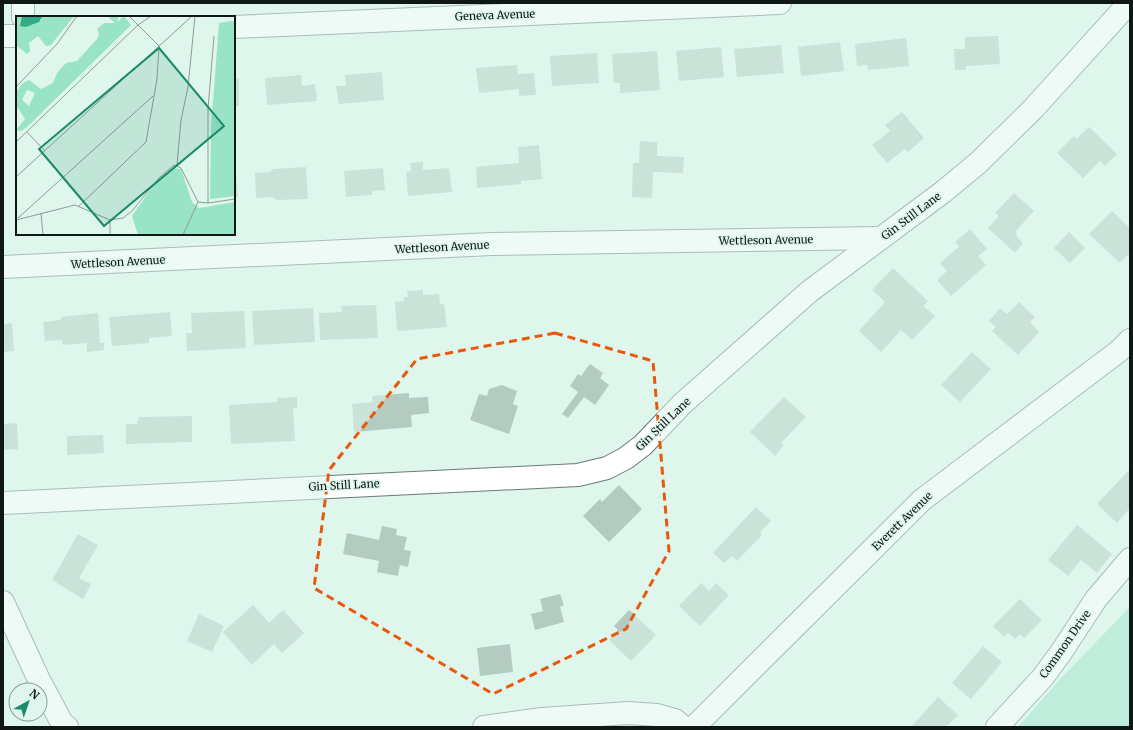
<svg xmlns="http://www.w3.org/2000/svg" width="1133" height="730" font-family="Merriweather,serif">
<rect width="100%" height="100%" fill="#def6ec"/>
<path fill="#99e3c7" d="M1130 607V727H1018L1061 678Z"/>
<g fill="#b4cbc1">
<path d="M998 36 1000 64 966 66V70H955L954 49H965V37Z"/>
<path d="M906 38 909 66 868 70 867 65 857 66 855 44Z"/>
<path d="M840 42 844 71 801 76 798 47Z"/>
<path d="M781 45 784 73 737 77 734 49Z"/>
<path d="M721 47 724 77 679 81 676 51Z"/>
<path d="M657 51 660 90 620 93V83H614L612 54Z"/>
<path d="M597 53 599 83 552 86 550 56Z"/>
<path d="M517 65 518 74 534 73 536 95 519 96V89L479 93 476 68Z"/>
<path d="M382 72 384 100 339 104 336 86H346L345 75Z"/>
<path d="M301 75 302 86 315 84 317 101 267 105 265 78Z"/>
<rect x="234" y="79" width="5" height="27"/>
<path d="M902 112 924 138 908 152 905 149 887 163 872 145 890 131 885 125Z"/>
<path d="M1089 127 1117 154 1105 166 1100 161 1083 178 1057 153 1074 136 1076 139Z"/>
<path d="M640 141 657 142V156L684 157 683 173 653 172 652 198 632 197 633 163H639Z"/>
<path d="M539 145 542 179 521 181V184L477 188 476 167 519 163 518 147Z"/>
<path d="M423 162V170L449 168 452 192 408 196 406 172 411 171 410 163Z"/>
<path d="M306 167 308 199 277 200 271 197 256 198 255 173 270 172 273 169Z"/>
<path d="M383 168 385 190 372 191V195L346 197 344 171Z"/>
<path d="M234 173H236L238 197H234Z"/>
<path d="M1014 193 1034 211 1016 231 1017 237 1023 243 1015 253 988 228 999 216 995 213Z"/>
<path d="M1112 211 1130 228V253L1120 263 1089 234Z"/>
<path d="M970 229 987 249 978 256 986 265 951 296 937 280 947 271 940 263 959 247 955 242Z"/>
<path d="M1069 232 1085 248 1070 263 1054 248Z"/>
<path d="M893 268 928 301 923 306 935 316 912 340 901 330 881 352 859 331 885 302 872 290Z"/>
<path d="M423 290V295L439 294 440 304H444L447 327 397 331 395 302 404 301V297H408L407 291Z"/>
<path d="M1019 302 1035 317 1030 322 1039 332 1018 355 992 331 996 327 989 321 1000 308 1007 314Z"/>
<path d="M376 305 378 338 320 340 319 313 342 312 341 306Z"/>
<path d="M313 308 315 342 254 345 252 311Z"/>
<path d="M244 311 246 348 187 351 186 333H192L191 313Z"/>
<path d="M170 312 172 336 149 338V343L112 346 109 317Z"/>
<path d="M98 313 100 343H104V350L87 352V343L63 345 62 340 45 341 43 322 61 320V317Z"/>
<path d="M12 323 14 351 3 352V324Z"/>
<path d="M972 352 991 369 960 402 941 385Z"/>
<path d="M590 364 603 373 600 378 609 385 595 405 584 397 568 418 562 414 578 392 570 386 578 374 581 376Z"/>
<path d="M502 385 517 391 513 404 518 406 509 434 470 420 479 394 487 396 489 389Z"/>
<path d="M409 393V398L428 397 429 413 411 415 412 427 354 432 352 404 373 402 372 396Z"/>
<path d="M297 397V408H293L295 441 231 444 229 405 277 402V398Z"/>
<path d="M784 397 806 417 781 443 784 445 775 456 750 432Z"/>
<path d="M192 416V442L126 444V424H137L139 417Z"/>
<path d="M17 423 18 449 3 450V424Z"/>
<path d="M103 435 104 453 67 455V436Z"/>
<path d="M1130 469V508L1117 523 1097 504Z"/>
<path d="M619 485 642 509 609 542 583 516 600 499 602 502Z"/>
<path d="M756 507 771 521 760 532 762 535 737 561 732 556 724 563 713 553Z"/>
<path d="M1077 525 1112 554 1097 573 1081 560 1068 576 1048 560Z"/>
<path d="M382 526 397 529 396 535 407 537 404 550 411 551 408 567 400 565 398 576 377 572 379 561 343 554 347 533 379 540Z"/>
<path d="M78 534 98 545 79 578 91 584 83 599 52 580Z"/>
<path d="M701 583 709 591 716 583 729 595 700 626 679 606Z"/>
<path d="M560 594 564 605 560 607 564 622 535 630 531 614 543 611 540 599Z"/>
<path d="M1020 599 1042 620 1024 638 1020 634 1015 639 1008 633 1004 637 993 626Z"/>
<path d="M253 605 269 623 283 610 304 633 282 653 274 644 252 665 223 632Z"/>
<path d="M629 610 656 635 631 661 609 640 618 630 614 626Z"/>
<path d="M199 614 224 626 212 652 187 641Z"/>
<path d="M510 644 513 672 480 676 477 648Z"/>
<path d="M983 646 1002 662 971 699 952 683Z"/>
<path d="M938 697 958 715 946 727H911Z"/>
</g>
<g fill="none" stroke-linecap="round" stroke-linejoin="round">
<g stroke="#677c73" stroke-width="24">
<g id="minor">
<path d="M23 3V17"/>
<path d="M234 27 780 3"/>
<path d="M3 36H17"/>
<path d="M3 267 492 244 881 238"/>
<path d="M3 503 578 475 607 468 626 458 643 445 682 404 810 291 943 192 978 163 1033 109 1129 3"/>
<path d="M3 602 39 680 62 723 67 727"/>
<path d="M484 727 542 719 628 713 657 715 675 720 683 727"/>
<path d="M694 727 922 500 1119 351 1130 340"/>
<path d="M997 727 1043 677 1062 651 1096 599 1130 559"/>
</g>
</g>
<use href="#minor" stroke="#fff" stroke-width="22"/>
</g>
<path d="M0 0H1133V730H0ZM555 333 653 361 669 551 626 629 493 694 314 588 329 470 417 359Z" fill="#def6ec" fill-opacity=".55" fill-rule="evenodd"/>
<path fill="none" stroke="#e8590c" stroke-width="3" stroke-dasharray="8 5" stroke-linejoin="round" d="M555 333 653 361 669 551 626 629 493 694 314 588 329 470 417 359Z"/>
<g text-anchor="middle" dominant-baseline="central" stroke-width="3.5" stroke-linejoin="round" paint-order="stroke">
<g font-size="11" fill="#101815" stroke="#def6ec">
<text transform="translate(495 15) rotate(-2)">Geneva Avenue</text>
<text transform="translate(911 216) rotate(-37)">Gin Still Lane</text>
<text transform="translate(766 240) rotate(-1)">Wettleson Avenue</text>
<text transform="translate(442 247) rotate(-3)">Wettleson Avenue</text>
<text transform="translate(118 262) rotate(-3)">Wettleson Avenue</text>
<text transform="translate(663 424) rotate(-44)">Gin Still Lane</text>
<text transform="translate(344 485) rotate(-3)">Gin Still Lane</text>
<text transform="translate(902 521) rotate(-44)">Everett Avenue</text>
<text transform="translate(1065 644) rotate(-55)">Common Drive</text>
</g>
</g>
<g transform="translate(16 16)">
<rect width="219" height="219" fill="#def6ec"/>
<path d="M0 0H6L16 9 25 4 24 0H58L35 29 30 30 22 20 13 27 14 35 11 38 1 30ZM91 0H103L101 6 108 0 115 9 11 111 5 115 0 114 9 103 0 89V76L7 67 13 64 25 73 37 67 41 57 50 47 61 45 81 23 83 18 81 13 88 7H99ZM11 74 19 77 13 90 6 84ZM215 5 219 6V180L194 183 195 111 203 7ZM157 152 165 153 176 186 183 192 219 186V219H122L116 200 140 166Z" fill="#99e3c7" fill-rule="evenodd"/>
<path d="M6 0H24L26 1 23 6 10 11 4 10Z" fill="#34ab87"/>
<path fill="none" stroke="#8c9d96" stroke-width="1" d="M0 71 41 28 61 0M11 116 29 135M0 126 122 9 135 0M161 149 165 104 172 71 179 0M0 161 176 0M192 187V93L198 20M63 190 130 126 141 63 143 30 113 0M25 197 27 219M2 202 137 80M0 204 59 189 94 204 107 202 116 195 144 161 158 149 165 152 182 186 192 187 219 183M94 204V219M167 219 182 186"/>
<path fill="#1a8c6c" fill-opacity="0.15" stroke="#1a8c6c" stroke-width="2" d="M143 32 208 110 88 210 23 133Z"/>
<rect width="219" height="219" fill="none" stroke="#101815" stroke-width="2"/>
</g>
<rect width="1133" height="730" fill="none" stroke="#101815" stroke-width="8"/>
<g transform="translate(28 702) rotate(40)"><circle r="19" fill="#def6ec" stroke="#8c9d96"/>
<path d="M0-3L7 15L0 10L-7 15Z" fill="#1a8c6c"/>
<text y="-6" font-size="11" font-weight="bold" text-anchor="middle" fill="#101815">N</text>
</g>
</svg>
